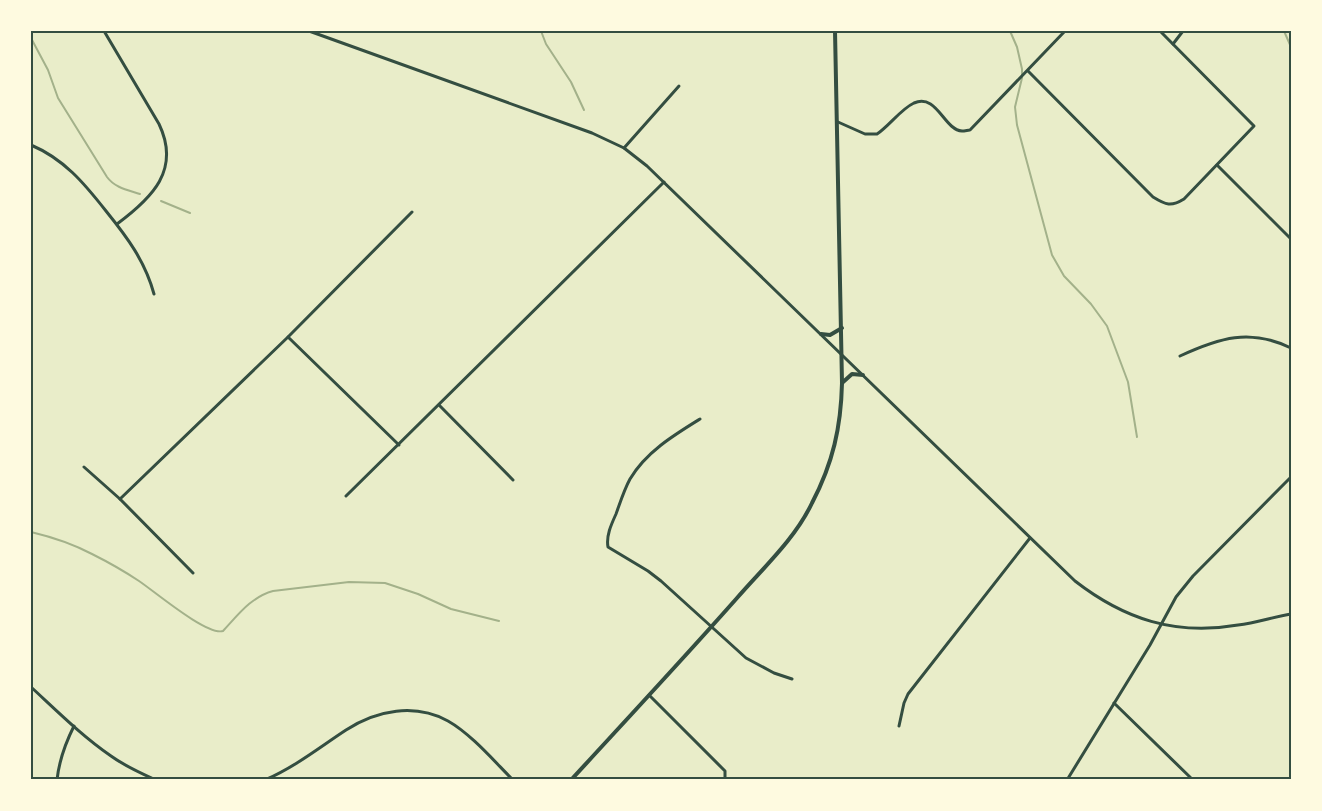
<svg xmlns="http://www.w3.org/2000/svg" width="1322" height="811" font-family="Jost,sans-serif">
<rect width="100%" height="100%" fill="#e9edc9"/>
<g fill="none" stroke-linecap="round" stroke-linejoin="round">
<g stroke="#a3b18a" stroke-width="2">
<path d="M541 31 546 44 571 82 584 110"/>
<path d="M1010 31 1017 47 1022 69V78L1015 107 1017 125 1052 255 1064 276 1091 304 1107 326 1128 382 1137 437"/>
<path d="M1284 31 1291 47"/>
<path d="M31 38 48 70 58 98 107 177C115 188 128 190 140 194"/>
<path d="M161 201 190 213"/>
<path d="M31 532C52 537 73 544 92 554 108 562 124 571 139 581 154 591 207 636 223 631 238 615 251 597 273 591L349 582 385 583 418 594 451 609 499 621"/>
</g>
<g stroke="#344e41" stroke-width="3">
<path d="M104 31 159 124C181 170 152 198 117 224"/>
<path d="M309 31 592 133 624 148 647 166 1075 581C1124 619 1175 636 1238 625 1256 623 1273 617 1291 614"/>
<path d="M1173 44 1183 31"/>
<path d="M1028 71 1153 197C1166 205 1171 207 1184 199L1254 126 1160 31"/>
<path d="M838 122 865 134H877C889 126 901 109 914 103 937 93 944 130 962 131 965 131 968 130 970 130L1065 31"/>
<path d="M31 145C64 159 84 183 106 211 127 237 145 261 154 294"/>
<path d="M624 148 679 86"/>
<path d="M1217 165 1291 239"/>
<path d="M288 337 399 445"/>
<path d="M1180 356C1219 338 1250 328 1291 348"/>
<path d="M439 405 513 480"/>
<path d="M700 419C674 435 646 452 630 479 624 490 620 503 616 514 611 525 606 536 608 547L648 571 661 581 746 658 774 673 792 679"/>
<path d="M84 467 120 499 193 573"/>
<path d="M346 496 664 182"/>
<path d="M120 499 288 337 412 212"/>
<path d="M31 687C57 711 82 736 111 756 125 766 140 773 156 780"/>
<path d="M649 695 725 771V780"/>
<path d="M1114 703 1193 780"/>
<path d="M899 726 904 703 908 694 1030 538"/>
<path d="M57 780C59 761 65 744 74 726"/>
<path d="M265 780C295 767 320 747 346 730 377 710 415 703 448 721 471 734 494 761 513 780"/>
<path d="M1067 780 1150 645 1176 597 1193 576 1291 477"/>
</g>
<g stroke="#344e41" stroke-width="4">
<path d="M821 334 830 335 842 328"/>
<path d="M842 383 852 374 863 375"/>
<path d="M571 780C627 719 683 659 737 598 763 568 795 539 812 503 833 463 841 427 842 383L835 31"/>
</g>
</g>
<rect width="1322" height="811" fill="none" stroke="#fefae0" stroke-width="65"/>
<rect x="32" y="32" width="1258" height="746" fill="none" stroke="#344e41" stroke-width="2"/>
</svg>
